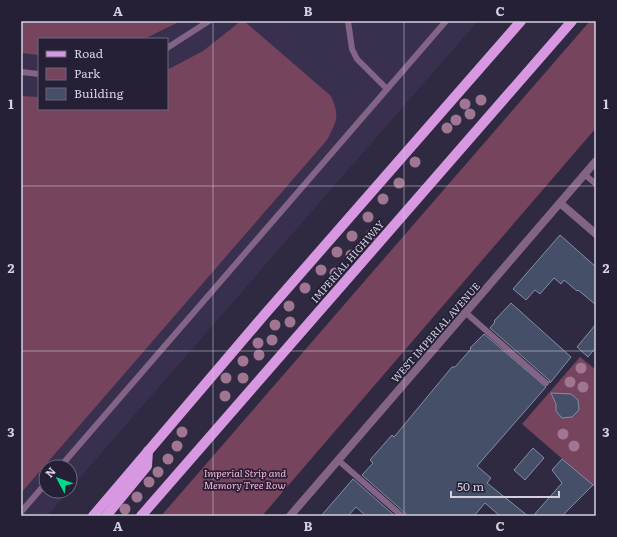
<svg xmlns="http://www.w3.org/2000/svg" width="617" height="537" font-family="Literata,serif">
<rect width="100%" height="100%" fill="#2f2941"/>
<path fill="#38304e" fill-rule="evenodd" d="M21 21H478L70 489V467H46V491H69L47 516H21ZM39 39H167V109H39Z"/>
<g fill="#76445d">
<path d="M21 21H181L144 39H39V55L21 53Z"/>
<path d="M241 21H244L331 96C340 117 337 120 327 140L21 493V96L39 97V109H167V70L203 51Z"/>
<path d="M590 21H596V128L262 516H161Z"/>
<path d="M580 357 596 370V488L522 424Z"/>
</g>
<g fill="#464f68" stroke="#838ea9">
<path d="M560 235 596 267V305L578 290 577 291 564 280 561 284 554 278 540 294 535 290 526 300 513 289Z"/>
<path d="M511 303 571 357 550 383 549 380 490 328 495 322 494 321Z"/>
<path d="M596 324V347L588 357 577 347Z"/>
<path d="M484 334 546 387 477 466 491 478 487 483 528 516H500L485 503 474 516H406L405 513 362 475 373 463 370 460 392 435 394 437 452 367H455L471 349 470 348Z"/>
<path d="M551 393 571 394 578 400 579 410 572 417 562 418 556 411V404Z"/>
<path d="M533 448 544 458 525 480 514 470Z"/>
<path d="M562 459 593 485 562 516H533L562 483 552 470Z"/>
<path d="M353 479 395 516H366L356 507 348 516H321Z"/>
</g>
<g fill="none" stroke-linecap="round" stroke-linejoin="round">
<g stroke="#836487" stroke-width="6">
<path d="M348 21 352 49 357 59 387 89"/>
<path d="M167 48 209 21"/>
<path d="M21 72 39 74"/>
<path d="M584 174 596 184"/>
<path d="M465 312 546 383"/>
<path d="M338 460 402 516"/>
<path d="M60 467 446 21"/>
<path d="M21 512 46 483"/>
</g>
<g stroke="#836487" stroke-width="8">
<path d="M560 203 596 234"/>
<path d="M290 516 596 161"/>
</g>
<g stroke="#d897e1" stroke-width="10">
<path d="M93 516 265 314 521 21"/>
<path d="M106 516 147 466 148 451"/>
<path d="M141 516 572 21"/>
</g>
</g>
<g fill="#a07693">
<circle cx="481" cy="100" r="5.5"/>
<circle cx="465" cy="104" r="5.5"/>
<circle cx="470" cy="114" r="5.5"/>
<circle cx="456" cy="120" r="5.5"/>
<circle cx="447" cy="128" r="5.5"/>
<circle cx="415" cy="162" r="5.5"/>
<circle cx="399" cy="183" r="5.5"/>
<circle cx="383" cy="199" r="5.5"/>
<circle cx="368" cy="217" r="5.5"/>
<circle cx="371" cy="235" r="5.5"/>
<circle cx="352" cy="236" r="5.5"/>
<circle cx="337" cy="252" r="5.5"/>
<circle cx="351" cy="255" r="5.5"/>
<circle cx="321" cy="270" r="5.5"/>
<circle cx="335" cy="273" r="5.5"/>
<circle cx="305" cy="288" r="5.5"/>
<circle cx="289" cy="306" r="5.5"/>
<circle cx="290" cy="322" r="5.5"/>
<circle cx="275" cy="325" r="5.5"/>
<circle cx="272" cy="340" r="5.5"/>
<circle cx="258" cy="343" r="5.5"/>
<circle cx="259" cy="355" r="5.5"/>
<circle cx="243" cy="361" r="5.5"/>
<circle cx="581" cy="368" r="5.5"/>
<circle cx="226" cy="378" r="5.5"/>
<circle cx="243" cy="378" r="5.5"/>
<circle cx="570" cy="382" r="5.5"/>
<circle cx="583" cy="387" r="5.5"/>
<circle cx="225" cy="396" r="5.5"/>
<circle cx="182" cy="432" r="5.5"/>
<circle cx="563" cy="434" r="5.5"/>
<circle cx="177" cy="446" r="5.5"/>
<circle cx="574" cy="446" r="5.5"/>
<circle cx="168" cy="459" r="5.5"/>
<circle cx="158" cy="472" r="5.5"/>
<circle cx="149" cy="482" r="5.5"/>
<circle cx="137" cy="497" r="5.5"/>
<circle cx="125" cy="509" r="5.5"/>
</g>
<path fill="none" stroke="#d3d0e0" stroke-width="1" stroke-opacity="0.55" d="M213 21V516M404 21V516M21 186H596M21 351H596"/>
<g text-anchor="middle" dominant-baseline="central" stroke-width="3.5" stroke-linejoin="round" paint-order="stroke">
<g font-size="10" fill="#d3d0e0" stroke="#252036">
<text transform="translate(347 261) rotate(-49)">IMPERIAL HIGHWAY</text>
<text transform="translate(435 332) rotate(-49)">WEST IMPERIAL AVENUE</text>
</g>
<g font-size="10" font-style="italic" fill="#fdb5d6" stroke="#252036">
<text x="245" y="472">Imperial Strip and<tspan x="245" dy="12">Memory Tree Row</tspan></text>
</g>
</g>
<rect width="617" height="537" fill="none" stroke="#252036" stroke-width="44"/>
<rect x="38" y="38" width="130" height="72" fill="#252036" stroke="#6b667a"/>
<rect x="46" y="51" width="20" height="6" fill="#d897e1" stroke="#6b667a"/>
<text x="74" y="58" font-size="12" fill="#d3d0e0">Road</text>
<rect x="46" y="68" width="20" height="12" fill="#76445d" stroke="#6b667a"/>
<text x="74" y="78" font-size="12" fill="#d3d0e0">Park</text>
<rect x="46" y="88" width="20" height="12" fill="#464f68" stroke="#6b667a"/>
<text x="74" y="98" font-size="12" fill="#d3d0e0">Building</text>
<g transform="translate(58 479) rotate(311)"><circle r="19" fill="#252036" stroke="#6b667a"/>
<path d="M0-3L7 15L0 10L-7 15Z" fill="#03d98b"/>
<text y="-6" font-size="11" font-weight="bold" text-anchor="middle" fill="#d3d0e0">N</text>
</g>
<path d="M451 491v6h108v-6" fill="none" stroke="#d3d0e0" stroke-width="2"/>
<text x="457" y="491" font-size="12" fill="#d3d0e0" stroke="#252036" stroke-width="3" paint-order="stroke">50 m</text>
<rect x="22" y="22" width="573" height="493" fill="none" stroke="#d3d0e0" stroke-width="1.5"/>
<g font-size="13" text-anchor="middle" font-weight="bold" fill="#d3d0e0">
<text x="118" y="16">A</text>
<text x="308" y="16">B</text>
<text x="500" y="16">C</text>
<text x="11" y="109">1</text>
<text x="606" y="109">1</text>
<text x="11" y="273">2</text>
<text x="606" y="273">2</text>
<text x="11" y="437">3</text>
<text x="606" y="437">3</text>
<text x="118" y="531">A</text>
<text x="308" y="531">B</text>
<text x="500" y="531">C</text>
</g>
</svg>
